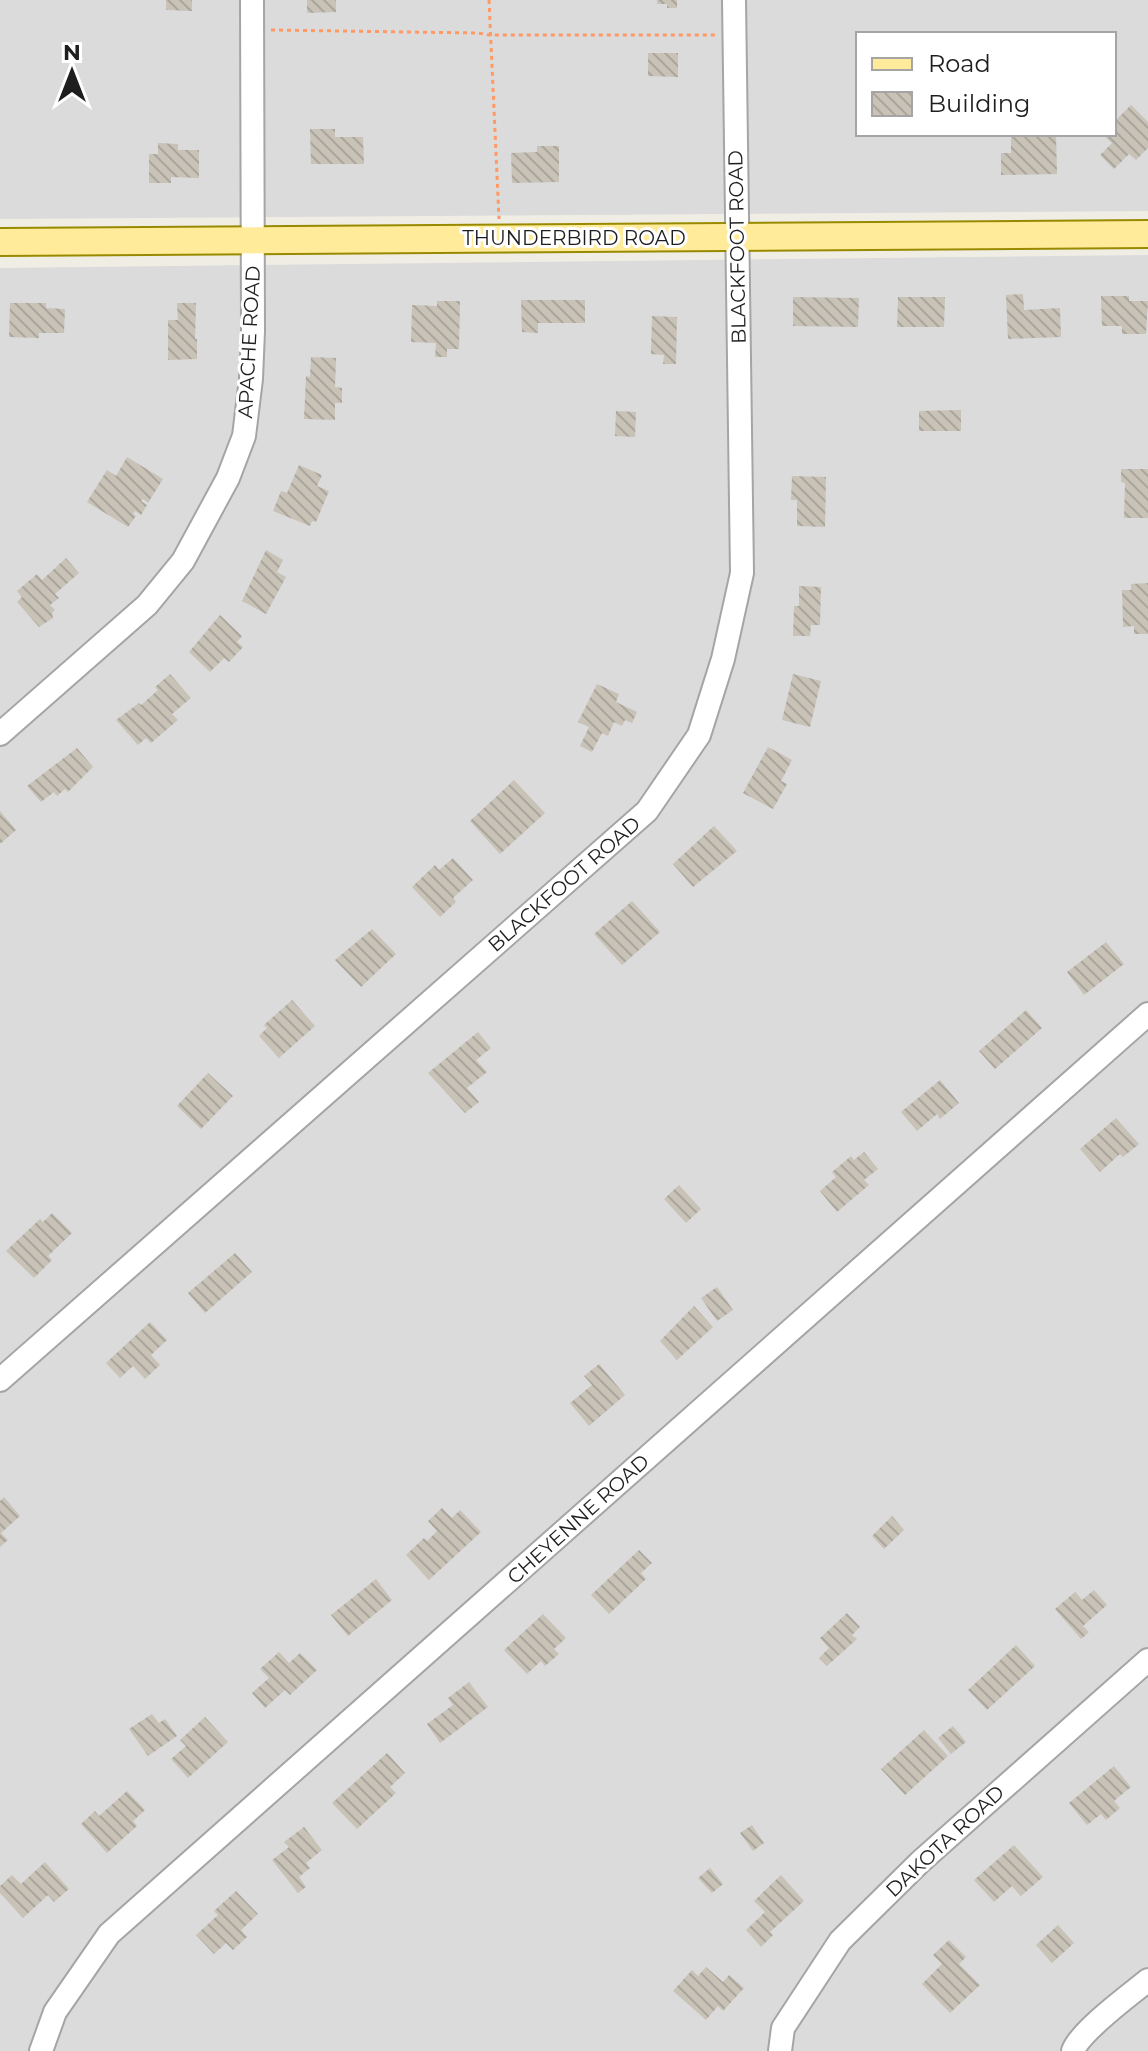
<svg xmlns="http://www.w3.org/2000/svg" width="1148" height="2051" font-family="Montserrat,sans-serif">
<defs>
<pattern id="building-back-hatch" width="6" height="6" patternUnits="userSpaceOnUse" patternTransform="scale(2)"><rect width="6" height="6" fill="#c8c2b7"/><path d="M-1 5l2 2M0 0l6 6M5-1l2 2" fill="none" stroke="#aba69d"/></pattern>
</defs>
<rect width="100%" height="100%" fill="#f0eee4"/>
<g fill="#dcdbdb" fill-rule="evenodd">
<path d="M0 0H1148V211L0 219ZM858 34H1114V134H858Z"/>
<path d="M1148 255V2051H0V268Z"/>
</g>
<g fill="url(#building-back-hatch)">
<path d="M166 0H192V11L166 10Z"/>
<path d="M307 0H336V12L307 13Z"/>
<path d="M657 0H677V8H667V4H657Z"/>
<path d="M648 53H678V77L648 76Z"/>
<path d="M1131 105 1148 122V148L1136 160 1129 154 1114 169 1100 155 1112 143 1102 134H1114V122Z"/>
<path d="M310 129H335V137H363L364 164H311Z"/>
<path d="M1011 134H1056L1057 174 1001 175V153H1011Z"/>
<path d="M158 143 178 144V150H199V178L171 177V183H149V154H158Z"/>
<path d="M537 146H559V182L512 183 511 153 537 152Z"/>
<path d="M1023 294 1024 310 1060 308 1061 337 1008 339 1006 295Z"/>
<path d="M1101 296H1129V301H1148L1146 334H1122V326H1102Z"/>
<path d="M793 297 859 298 858 327 793 326Z"/>
<path d="M898 297H945L944 327H897Z"/>
<path d="M521 300H585V323H538V333L522 332Z"/>
<path d="M437 301H460L459 349H447V357H435L436 343 411 342 412 305 437 306Z"/>
<path d="M10 303H46V308L65 309 64 333H39V338L9 337Z"/>
<path d="M177 303H196L195 339H197V359L168 360V320H178Z"/>
<path d="M652 316 677 317 676 364H663L664 355 651 354Z"/>
<path d="M311 357 336 358 335 387 342 388V403H335V420L304 419 306 376 310 377Z"/>
<path d="M961 410V431H919V411Z"/>
<path d="M616 411 636 412 635 437 615 436Z"/>
<path d="M127 457 163 479 148 503 143 499 141 501 147 505 141 515 135 511 133 514 136 516 128 527 87 502 107 470 116 476Z"/>
<path d="M299 465 322 475 317 486 329 491 316 522 312 521 310 526 273 511 281 491 287 493Z"/>
<path d="M1121 469H1148V518H1124L1125 483 1121 482Z"/>
<path d="M792 476 826 477 825 527 797 526V500H791Z"/>
<path d="M266 550 283 560 277 572 286 577 266 614 242 601Z"/>
<path d="M66 558 79 573 55 594 59 598 50 605 55 610 52 613 53 618 39 627 17 602 22 597 17 591 37 574 42 580Z"/>
<path d="M1148 583V634H1134V626L1123 627 1122 590H1131V584Z"/>
<path d="M799 586 821 587 820 625H811L810 636H793L794 606H799Z"/>
<path d="M220 615 242 636 237 642 243 647 229 662 224 658 210 672 189 652Z"/>
<path d="M170 674 191 698 172 714 178 720 151 743 146 738 138 745 116 720 139 703 141 705 158 690 155 687Z"/>
<path d="M793 674 821 681 810 727 782 720Z"/>
<path d="M597 684 619 694 616 702 637 712 632 723 625 720 622 726 614 722 608 736 602 733 592 752 580 746 589 727 578 722Z"/>
<path d="M768 747 792 760 781 781 787 784 773 809 743 793Z"/>
<path d="M77 748 93 767 68 792 65 789 57 796 54 792 41 802 27 786Z"/>
<path d="M514 780 545 813 500 854 470 821Z"/>
<path d="M0 811 16 830 0 844Z"/>
<path d="M714 826 737 851 693 887 673 864Z"/>
<path d="M453 858 473 880 453 898 456 902 440 917 412 887 435 865 439 870Z"/>
<path d="M632 901 660 932 622 965 594 934Z"/>
<path d="M372 929 396 954 361 987 335 960Z"/>
<path d="M1106 942 1124 964 1084 995 1067 972Z"/>
<path d="M292 1000 315 1026 279 1058 259 1036 267 1028 264 1025Z"/>
<path d="M1026 1010 1042 1028 995 1069 979 1051Z"/>
<path d="M478 1032 491 1048 476 1060 487 1072 467 1088 479 1102 465 1113 428 1073Z"/>
<path d="M208 1073 233 1096 201 1129 177 1106Z"/>
<path d="M940 1080 959 1103 940 1119 937 1114 917 1131 901 1112Z"/>
<path d="M1116 1118 1139 1144 1123 1157 1120 1154 1100 1172 1080 1149Z"/>
<path d="M864 1152 878 1169 864 1180 869 1185 837 1212 820 1191 836 1177 832 1172 851 1156 854 1160Z"/>
<path d="M679 1185 701 1209 686 1223 664 1199Z"/>
<path d="M52 1213 72 1233 48 1256 52 1260 34 1278 6 1251 40 1219 43 1222Z"/>
<path d="M235 1253 252 1272 205 1313 188 1293Z"/>
<path d="M717 1287 733 1310 717 1321 701 1298Z"/>
<path d="M694 1306 713 1327 677 1360 660 1341Z"/>
<path d="M150 1322 167 1340 151 1355 160 1365 145 1379 133 1366 120 1378 106 1363Z"/>
<path d="M599 1364 625 1395 589 1426 570 1403 592 1385 584 1376Z"/>
<path d="M4 1497 20 1516 1 1533 8 1540 0 1547V1501Z"/>
<path d="M442 1508 452 1518 460 1510 481 1532 429 1580 406 1555 424 1538 427 1541 437 1531 428 1521Z"/>
<path d="M892 1516 904 1530 884 1549 872 1536Z"/>
<path d="M639 1550 652 1563 641 1573 646 1579 609 1614 591 1595Z"/>
<path d="M376 1579 392 1600 348 1636 331 1615Z"/>
<path d="M1094 1590 1107 1605 1083 1626 1089 1632 1081 1639 1055 1609 1075 1592 1082 1600Z"/>
<path d="M847 1613 860 1627 852 1635 857 1639 827 1666 819 1658 829 1648 820 1638Z"/>
<path d="M543 1614 566 1638 554 1649 559 1654 545 1666 541 1661 527 1674 504 1650Z"/>
<path d="M1016 1645 1035 1666 987 1710 968 1690Z"/>
<path d="M279 1652 289 1663 300 1653 317 1670 290 1695 285 1690 265 1708 252 1693 269 1678 260 1669Z"/>
<path d="M469 1682 488 1707 440 1743 427 1724 453 1705 448 1698Z"/>
<path d="M152 1714 159 1723 165 1719 177 1736 148 1756 129 1729Z"/>
<path d="M205 1717 228 1742 188 1778 171 1759 186 1746 180 1740Z"/>
<path d="M953 1726 966 1742 951 1754 938 1738Z"/>
<path d="M924 1730 948 1756 905 1795 881 1769Z"/>
<path d="M387 1753 405 1773 390 1787 396 1793 357 1829 332 1803Z"/>
<path d="M1114 1766 1131 1787 1114 1801 1120 1808 1106 1820 1101 1814 1087 1825 1069 1803Z"/>
<path d="M127 1791 145 1810 133 1821 137 1826 107 1853 81 1824 95 1811 99 1816Z"/>
<path d="M752 1825 764 1843 753 1851 740 1833Z"/>
<path d="M304 1827 322 1850 306 1863 310 1868 299 1877 306 1887 298 1893 272 1860 289 1847 284 1842Z"/>
<path d="M1014 1845 1043 1877 1021 1896 1012 1886 994 1902 974 1880Z"/>
<path d="M45 1862 69 1889 54 1902 48 1895 23 1918 0 1893V1886L12 1875 21 1884Z"/>
<path d="M710 1868 723 1884 712 1893 698 1878Z"/>
<path d="M781 1875 804 1901 770 1932 773 1935 761 1947 746 1930 765 1912 754 1901Z"/>
<path d="M236 1891 258 1914 241 1930 247 1937 233 1950 226 1943 214 1954 196 1935 218 1915 214 1911Z"/>
<path d="M1058 1925 1074 1943 1052 1963 1036 1945Z"/>
<path d="M949 1940 966 1957 959 1964 980 1985 950 2013 922 1984 942 1964 933 1955Z"/>
<path d="M706 1967 723 1982 729 1975 744 1988 723 2011 718 2006 706 2020 673 1991 692 1970 698 1976Z"/>
</g>
<g fill="none" stroke-linecap="round" stroke-linejoin="round">
<g stroke="#a5a5a5" stroke-width="26">
<g id="minor">
<path d="M0 734 147 605 183 561 228 478 244 436 251 379 253 331 252 0"/>
<path d="M0 1380 647 811 699 735 723 659 742 573 734 0"/>
<path d="M41 2051 55 2012 109 1934 1148 1014"/>
<path d="M780 2051 783 2028 840 1941 920 1862 1148 1660"/>
<path d="M1073 2051C1080 2031 1130 1995 1148 1980"/>
</g>
</g>
<g stroke="#988a00" stroke-width="30">
<path id="major" d="M0 242 1148 234"/>
</g>
<g stroke="#ff9965" stroke-width="3" stroke-dasharray="4 4" stroke-linecap="butt">
<path d="M489 0 499 219"/>
<path d="M271 30 478 33 489 35H715"/>
</g>
<use href="#minor" stroke="#fff" stroke-width="22"/>
<use href="#major" stroke="#ffeb99" stroke-width="26"/>
</g>
<g text-anchor="middle" dominant-baseline="central" stroke-width="6" stroke-linejoin="round" paint-order="stroke">
<g font-size="20" fill="#1e1e1e" stroke="#fff">
<text x="574" y="238">THUNDERBIRD ROAD</text>
<text transform="translate(737 247) rotate(-91)">BLACKFOOT ROAD</text>
<text transform="translate(249 342) rotate(-87)">APACHE ROAD</text>
<text transform="translate(564 884) rotate(-41)">BLACKFOOT ROAD</text>
<text transform="translate(578 1519) rotate(-42)">CHEYENNE ROAD</text>
<text transform="translate(945 1841) rotate(-43)">DAKOTA ROAD</text>
</g>
</g>
<rect x="856" y="32" width="260" height="104" fill="#ffffff" stroke="#a5a5a5" stroke-width="2"/>
<rect x="872" y="58" width="40" height="12" fill="#ffeb99" stroke="#a5a5a5" stroke-width="2"/>
<text x="928" y="72" font-size="24" fill="#1e1e1e">Road</text>
<rect x="872" y="92" width="40" height="24" fill="url(#building-back-hatch)" stroke="#a5a5a5" stroke-width="2"/>
<text x="928" y="112" font-size="24" fill="#1e1e1e">Building</text>
<g transform="translate(72 72)" stroke="#ffffff" stroke-width="6" paint-order="stroke">
<path d="M0-6L14 30L0 20L-14 30Z" fill="#1e1e1e"/>
<text y="-12" font-size="22" font-weight="bold" text-anchor="middle" fill="#1e1e1e">N</text>
</g>
</svg>
